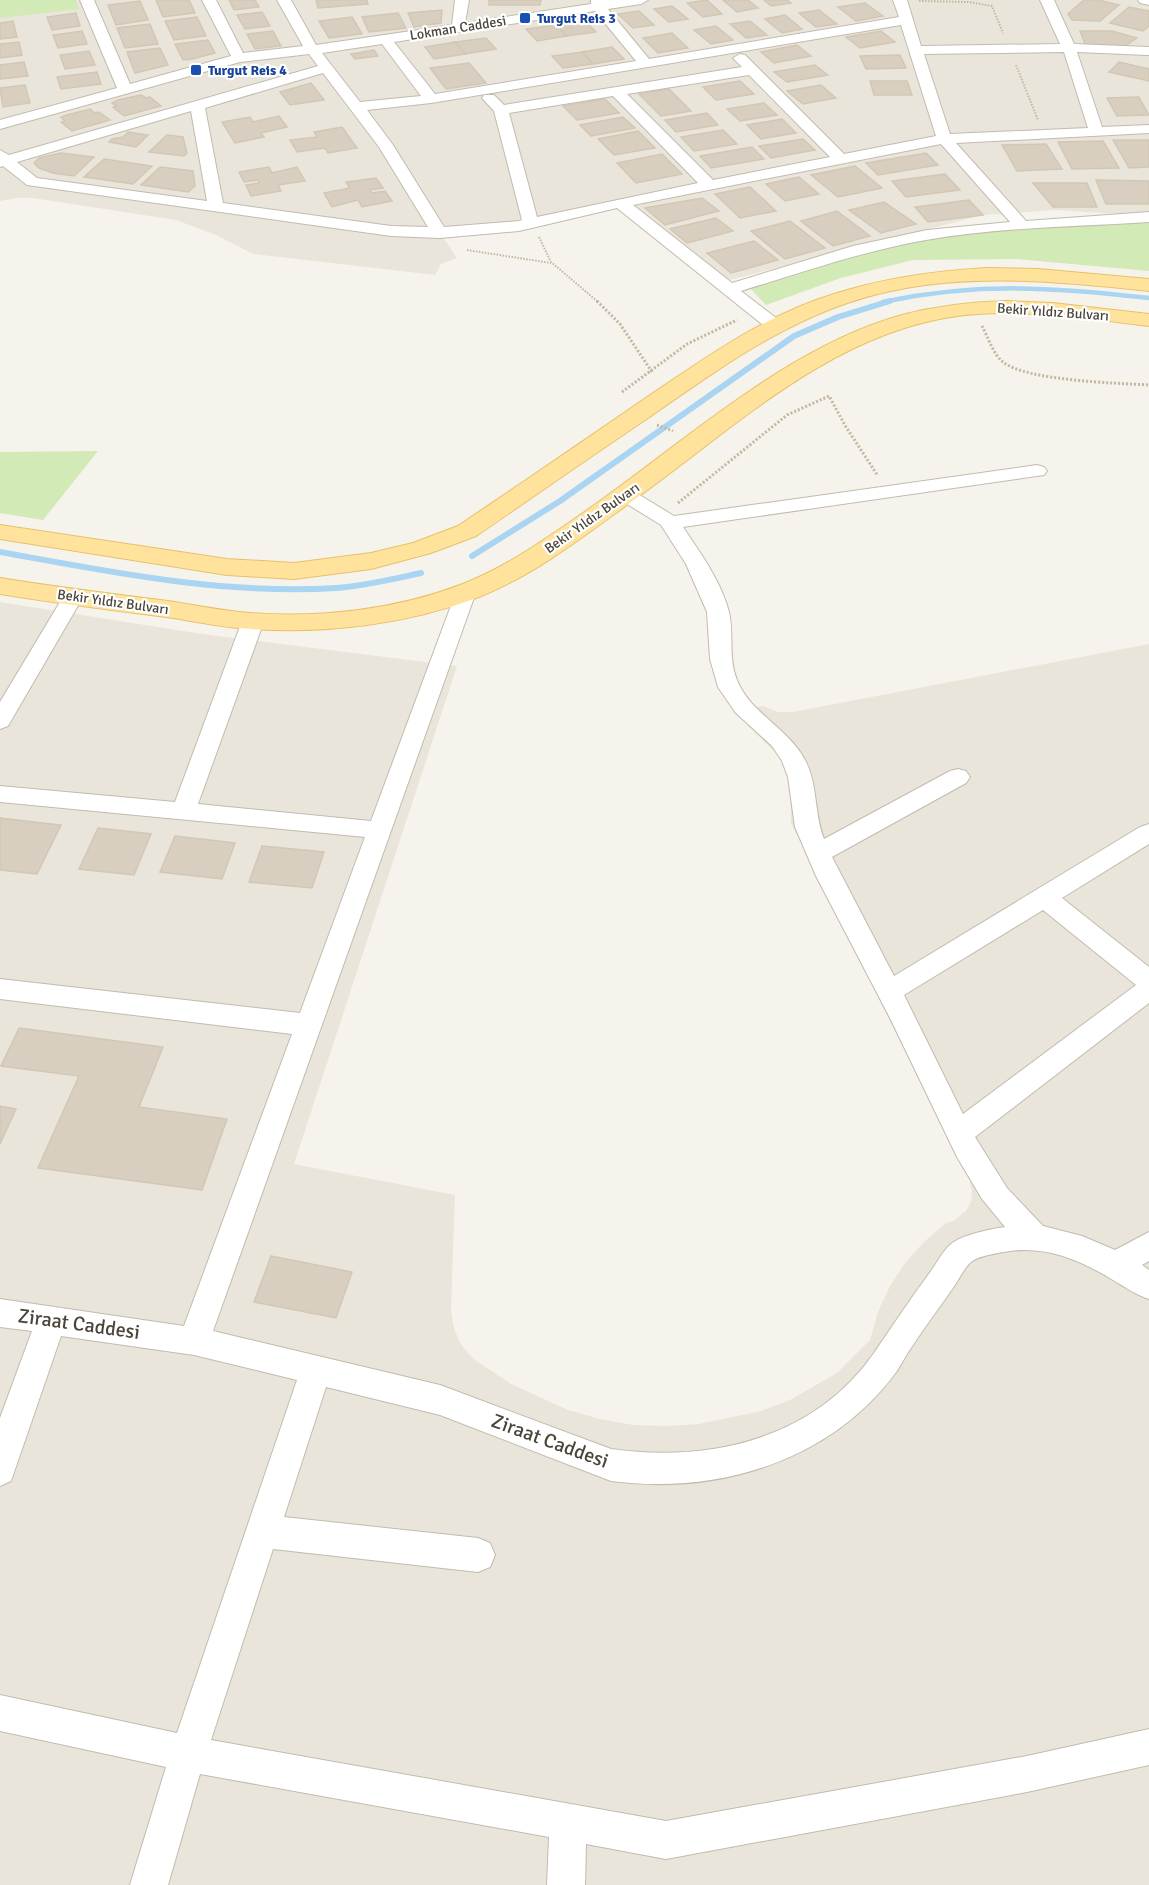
<svg xmlns="http://www.w3.org/2000/svg" width="1149" height="1885" font-family="Signika,sans-serif">
<rect width="100%" height="100%" fill="#f6f3ec"/>
<g fill="#eae5da">
<path d="M0 0H1149V216L1056 210 983 215 714 284 618 201 579 213 441 234 457 258 441 264 435 275 253 254 216 235 176 220 33 198H18L0 201Z"/>
<path d="M0 602 202 634 457 666 294 1164 455 1195 451 1308 453 1325 459 1341 466 1351 475 1360 511 1384 568 1410 600 1419 633 1425 666 1426 699 1424 761 1411 790 1400 837 1373 870 1340 878 1312 890 1286 905 1263 924 1242 946 1223 954 1221 966 1211 971 1202 972 1192 970 1181 791 823 790 778 782 759 734 712 763 706 778 712H793L1149 644V1885H0Z"/>
</g>
<g fill="#d2eab5">
<path d="M0 0H76L79 9 0 18Z"/>
<path d="M1111 215 1149 218V271L1015 259 913 260 841 278 766 305 750 288 904 238Z"/>
<path d="M98 451 43 520 0 513V452Z"/>
</g>
<g fill="none" stroke-linecap="round" stroke-linejoin="round">
<path stroke="#a9d4f2" stroke-width="4.5" d="M883 302C977 282 1055 287 1149 298"/>
<g stroke="#a9d4f2" stroke-width="6">
<path d="M0 552C111 572 222 595 336 588 364 586 393 579 421 573"/>
<path d="M472 556 560 501 794 336 838 317 890 301"/>
</g>
</g>
<g fill="#d8cfc1" stroke="#d3c7b4" stroke-width="1.5">
<path d="M156 0H189L195 13 163 17Z"/>
<path d="M229 0H255L259 7 234 10Z"/>
<path d="M316 0H367L368 4 318 8Z"/>
<path d="M489 0H541L540 5H489Z"/>
<path d="M707 0 722 14 703 17 687 3Z"/>
<path d="M723 0H748L758 8 737 12Z"/>
<path d="M764 0H787L791 3 771 6Z"/>
<path d="M1084 0H1098L1119 5 1100 21 1072 20 1068 14Z"/>
<path d="M140 1 148 20 116 25 108 5Z"/>
<path d="M865 3 883 16 856 21 838 7Z"/>
<path d="M672 6 688 19 669 22 654 9Z"/>
<path d="M1129 7 1149 11V26L1143 31 1110 23Z"/>
<path d="M442 10 441 23 414 27 408 13Z"/>
<path d="M819 10 837 24 816 27 799 13Z"/>
<path d="M639 11 654 25 633 28 618 14Z"/>
<path d="M262 12 270 26 245 29 237 15Z"/>
<path d="M76 13 80 26 52 30 47 17Z"/>
<path d="M398 13 406 28 369 32 362 17Z"/>
<path d="M785 15 802 29 782 33 765 19Z"/>
<path d="M197 17 206 36 174 40 165 21Z"/>
<path d="M352 17 362 34 329 38 319 21Z"/>
<path d="M13 21 17 37 0 39V23Z"/>
<path d="M585 21 596 32 567 36 556 25Z"/>
<path d="M750 21 767 35 746 38 730 24Z"/>
<path d="M150 24 158 44 125 48 117 28Z"/>
<path d="M556 25 567 36 537 41 526 29Z"/>
<path d="M716 26 733 40 711 44 694 30Z"/>
<path d="M82 31 87 44 58 48 53 35Z"/>
<path d="M273 31 281 46 255 49 247 34Z"/>
<path d="M881 31 895 42 860 48 846 37Z"/>
<path d="M1080 31H1112L1137 38 1125 46H1086Z"/>
<path d="M672 33 688 48 658 53 643 38Z"/>
<path d="M486 38 496 49 465 54 455 42Z"/>
<path d="M208 40 215 53 192 59 183 60 175 44Z"/>
<path d="M19 42 22 55 0 58V44Z"/>
<path d="M455 42 465 54 434 59 425 47Z"/>
<path d="M797 45 811 56 774 63 761 52Z"/>
<path d="M612 47 624 59 593 64 582 52Z"/>
<path d="M160 48 168 65 135 73 127 52Z"/>
<path d="M374 50 378 56 355 59 351 54Z"/>
<path d="M89 51 95 65 65 69 60 55Z"/>
<path d="M582 52 593 64 563 68 552 56Z"/>
<path d="M900 55 906 68 866 69 860 56Z"/>
<path d="M24 62 28 76 0 79V65Z"/>
<path d="M1119 62 1149 69V81L1109 72Z"/>
<path d="M469 63 486 83 446 89 430 68Z"/>
<path d="M815 65 828 75 787 82 774 72Z"/>
<path d="M97 72 101 84 61 89 57 77Z"/>
<path d="M740 81 754 94 716 100 703 87Z"/>
<path d="M870 81H907L912 95H874Z"/>
<path d="M311 83 324 100 290 105 280 92Z"/>
<path d="M25 85 30 103 3 107 0 88Z"/>
<path d="M821 85 836 98 803 104 787 91Z"/>
<path d="M669 89 691 111 661 116 639 94Z"/>
<path d="M141 95 146 98 150 97 161 106 124 116 113 107 117 106 112 103 118 100Z"/>
<path d="M1139 97 1149 115 1117 116 1107 98Z"/>
<path d="M605 99 619 113 577 120 563 106Z"/>
<path d="M764 103 777 115 740 121 727 109Z"/>
<path d="M90 109 95 113 99 112 110 120 72 131 61 122 65 121 61 117 67 115Z"/>
<path d="M707 113 718 125 676 132 665 120Z"/>
<path d="M279 116 287 127 261 133 264 137 235 143 222 122 250 117 253 122Z"/>
<path d="M623 117 635 128 591 136 580 125Z"/>
<path d="M782 119 796 133 761 139 747 125Z"/>
<path d="M342 127 357 148 328 153 325 148 297 152 290 140 317 137 314 132Z"/>
<path d="M723 130 737 144 694 151 681 137Z"/>
<path d="M638 131 655 148 614 155 598 139Z"/>
<path d="M128 132 148 135 136 147 109 142 112 139 123 137Z"/>
<path d="M167 135 183 137 187 153 184 156 149 152Z"/>
<path d="M803 139 815 150 771 158 759 146Z"/>
<path d="M1113 140H1149V167L1129 168Z"/>
<path d="M1103 141 1119 168 1072 169 1058 142Z"/>
<path d="M1046 144 1062 169 1017 171 1002 145Z"/>
<path d="M752 147 764 159 711 168 700 156Z"/>
<path d="M61 153 94 157 74 176 53 173 39 168 34 163 39 158Z"/>
<path d="M926 153 938 165 878 175 866 163Z"/>
<path d="M662 154 682 174 636 183 617 163Z"/>
<path d="M104 159 152 166 133 184 84 177Z"/>
<path d="M855 166 882 188 838 197 811 175Z"/>
<path d="M160 167 193 171 195 186 188 192 141 185Z"/>
<path d="M269 167 272 173 297 167 305 181 278 185 281 191 251 196 246 185 259 183 258 180 244 182 239 172Z"/>
<path d="M945 174 960 190 906 197 892 181Z"/>
<path d="M799 177 819 194 785 201 766 184Z"/>
<path d="M376 178 383 188 370 190 372 193 385 191 392 201 362 207 358 200 332 207 324 193 350 188 346 182Z"/>
<path d="M1096 180 1149 181V204H1106Z"/>
<path d="M1033 183H1087L1097 207H1053Z"/>
<path d="M750 187 776 211 740 218 715 194Z"/>
<path d="M702 198 719 211 665 225 645 208Z"/>
<path d="M969 200 983 215 928 222 915 207Z"/>
<path d="M884 202 916 224 881 233 849 210Z"/>
<path d="M837 211 870 236 833 246 801 221Z"/>
<path d="M716 218 733 231 687 243 670 229Z"/>
<path d="M790 221 825 248 785 259 751 231Z"/>
<path d="M754 241 778 260 731 273 707 253Z"/>
<path d="M0 818 61 825 37 874 0 870Z"/>
<path d="M98 828 151 834 134 875 79 869Z"/>
<path d="M175 836 235 843 222 879 160 872Z"/>
<path d="M262 846 324 852 312 888 249 882Z"/>
<path d="M19 1028 163 1047 139 1107 227 1119 202 1190 38 1168 79 1076 1 1066Z"/>
<path d="M0 1106 16 1109 0 1144Z"/>
<path d="M271 1256 352 1272 336 1318 254 1302Z"/>
</g>
<g fill="none" stroke-linecap="round" stroke-linejoin="round">
<g stroke="#c2bbae" stroke-width="2">
<g id="minor">
<path d="M80 0H94L130 84 231 56 202 0H216L243 53 303 46 277 0H291L316 45 452 25 455 0H469L465 23 591 4V0H648L641 4 608 9 649 59 899 17 893 0H907L921 46 1060 44 1040 0H1054L1074 44 1149 47V55H1147L1077 52 1102 127 1149 125V133L956 143 1026 221 1149 212V222C1075 227 999 227 926 240 863 251 803 272 741 291L780 321 783 325 780 329H768L617 208 519 231 440 238 391 236 27 185 3 166 0 167V150L9 155 318 66 309 54 240 62 0 129V120L117 88ZM595 11 636 61 435 94 394 42ZM901 25 936 136 844 154 745 55 740 54 733 58 742 67 504 105 494 95H484L482 98 494 111 522 220 519 221 444 227 393 145 367 110 431 103ZM382 44 421 96 360 102 322 53ZM1064 52 1088 128 950 134 924 54ZM323 73 379 147 428 227 391 226 223 203 205 108ZM749 75 830 157 713 180 627 94ZM613 96 698 183 537 217 509 113ZM191 111 207 201 37 178 17 162ZM941 144 1010 222 927 230 853 246 732 283 633 205Z"/>
<path d="M1138 0H1149V5L1140 3Z"/>
<path d="M1037 465 1044 467 1047 471 1044 475 683 527C700 552 722 583 729 612 734 634 728 658 737 680 750 713 788 728 805 760 818 784 814 814 824 839L950 771 958 769 966 771 970 777 966 783 832 857 894 976 1140 827 1149 824V844L1062 898 1149 967V1003L975 1137 1007 1188 1043 1226 1082 1236 1115 1250 1149 1232V1261L1142 1265 1149 1270V1299C1136 1295 1125 1287 1113 1280 1082 1261 1048 1246 1010 1251 999 1253 980 1255 971 1262 964 1268 958 1281 953 1288 939 1308 924 1328 911 1348 905 1356 901 1366 894 1375 828 1462 717 1495 611 1481L440 1415 326 1387 284 1517 478 1538 490 1543 495 1555 490 1567 478 1572 273 1549 211 1740 666 1821 1027 1756 1149 1729V1765L1027 1792 666 1859 586 1844 585 1885H547L549 1837 200 1774 168 1885H130L166 1767 0 1731V1695L177 1733 297 1380 194 1355 61 1336 11 1481 0 1486V1418L32 1331 0 1327V1299L184 1326 292 1034 0 999V979L300 1013 365 837 0 802V786L175 802 242 621 245 616 253 614 261 616 264 621 198 804 371 821 456 592 459 587 466 586 473 587 476 592 213 1331 440 1385 611 1449C710 1463 814 1439 874 1353 893 1325 911 1298 931 1271 937 1263 942 1252 950 1245 960 1235 991 1229 1005 1227L982 1199 957 1157 890 1018 816 876 795 827 788 777 782 761 772 746 735 712 718 687 710 659 707 612 686 564 661 525 619 499 616 495 619 491H633L674 516ZM1043 910 1136 985 963 1114 904 995Z"/>
<path d="M73 591 80 592 83 597 8 726 0 729V702L66 592Z"/>
</g>
</g>
<g stroke="#e6c16a" stroke-width="2">
<g id="major">
<path d="M987 268 1038 269 1149 279V291C1063 282 977 273 891 291 799 310 724 365 648 418 590 457 533 497 476 536L431 553 371 569 294 579 227 575 0 539V525L227 559 294 563 371 553 413 543 458 526C519 485 579 444 640 402 701 361 762 316 834 294 884 278 934 271 987 268Z"/>
<path d="M1005 301 1053 303 1149 314V326C1086 318 1020 308 957 316 829 334 732 430 631 502 583 537 534 575 479 597 408 624 327 634 252 629 223 628 195 621 166 617 111 610 55 603 0 594V578C56 587 112 594 168 601 195 605 222 611 250 613 319 618 395 610 460 585 505 568 544 540 583 513 681 445 786 347 902 315 936 306 971 302 1005 301Z"/>
</g>
</g>
<g stroke="#c4b79f" stroke-width="2" stroke-dasharray="1.5 1.5" stroke-linecap="butt">
<path d="M919 1 968 2 992 6 1003 33"/>
<path d="M1016 65 1038 120"/>
<path d="M539 237 551 262 598 302"/>
<path d="M467 250 551 263"/>
</g>
<g stroke="#c4b79f" stroke-width="3" stroke-dasharray="2 2" stroke-linecap="butt">
<path d="M597 301 620 324 652 372"/>
<path d="M982 326C988 337 993 354 1003 362 1027 381 1117 383 1149 385"/>
<path d="M622 392 687 344 737 320"/>
<path d="M657 425 673 431"/>
<path d="M678 503 787 415 829 396 846 427 878 476"/>
</g>
<use href="#minor" fill="#fff" fill-rule="evenodd"/>
<use href="#major" fill="#ffe39c" fill-rule="evenodd"/>
</g>
<g fill="#1a4fb4" stroke="#fff" stroke-width="2">
<rect x="519" y="12" width="12" height="12" rx="3"/>
<rect x="190" y="64" width="12" height="12" rx="3"/>
</g>
<g text-anchor="middle" dominant-baseline="central" stroke-width="4.5" stroke-linejoin="round" paint-order="stroke">
<g font-size="14" font-weight="bold" fill="#164399" stroke="#fff" text-anchor="start">
<text x="537" y="18">Turgut Reis 3</text>
<text x="208" y="70">Turgut Reis 4</text>
</g>
<g font-size="14" fill="#4b4439" stroke="#fff">
<text transform="translate(458 28) rotate(-9)">Lokman Caddesi</text>
<text transform="translate(1053 312) rotate(4)">Bekir Yıldız Bulvarı</text>
<text transform="translate(592 518) rotate(-35)">Bekir Yıldız Bulvarı</text>
<text transform="translate(113 602) rotate(8)">Bekir Yıldız Bulvarı</text>
</g>
<g font-size="20" fill="#4b4439" stroke="#fff">
<text transform="translate(79 1324) rotate(8)">Ziraat Caddesi</text>
<text transform="translate(550 1441) rotate(20)">Ziraat Caddesi</text>
</g>
</g>
</svg>
